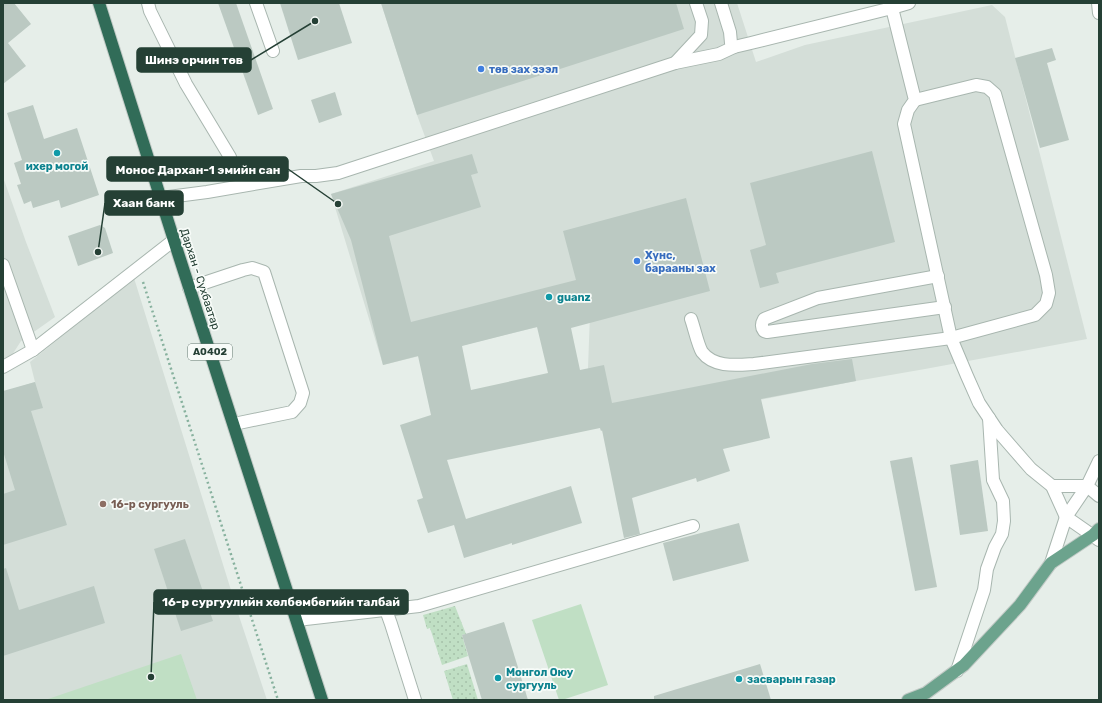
<svg xmlns="http://www.w3.org/2000/svg" width="1102" height="703" font-family="Rubik,sans-serif">
<defs>
<pattern id="grass-dots" width="8" height="8" patternUnits="userSpaceOnUse"><rect width="8" height="8" fill="#c0dfc4"/><path d="M2 2h.1M6 6h.1" fill="none" stroke="#a5c0a9" stroke-width="1.8" stroke-linecap="round"/></pattern>
</defs>
<rect width="100%" height="100%" fill="#e6eee9"/>
<g fill="#d4ded8">
<path d="M381 3H737L756 62 805 45 992 5 1005 17 1087 339 925 369 856 381 601 431 588 368 590 314 383 365 331 194 434 161 417 115Z"/>
<path d="M3 177 26 242 55 317 21 341 12 355 3 359Z"/>
<path d="M134 278 239 616 267 700H3V392L35 382 30 362Z"/>
</g>
<g fill="url(#grass-dots)">
<path d="M455 606 466 634 462 635 468 656 442 665 430 628 427 629 423 615Z"/>
<path d="M467 664 478 700H453L444 671Z"/>
</g>
<g fill="#c0dfc4">
<path d="M581 604 608 685 562 700H559L532 620Z"/>
<path d="M181 654 197 700H45Z"/>
</g>
<g fill="#bbc9c2" fill-rule="evenodd">
<path d="M3 3H14L31 24 8 43 26 66 3 84Z"/>
<path d="M218 3H236L273 109 258 115Z"/>
<path d="M280 3H339L352 43 298 60Z"/>
<path d="M381 3H676L684 29 417 115Z"/>
<path d="M1052 48 1056 60 1047 63 1069 140 1040 148 1015 58Z"/>
<path d="M335 92 342 115 319 123 311 100Z"/>
<path d="M33 105 44 139 77 128 99 195 61 208 59 200 33 208 31 201 24 204 17 185 21 184 14 163 22 160 7 113Z"/>
<path d="M872 151 895 242 776 273 779 283 760 288 750 250 766 245 750 183Z"/>
<path d="M472 154 478 173 471 175 481 207 389 236 411 322 576 280 563 231 686 198 710 291 571 328 580 370 604 365 612 403 812 364 852 359 856 381 761 399 770 438 723 449 730 471 697 482 696 478 632 498 640 534 624 538 602 430 601 431 600 428 447 460 466 519 571 486 582 523 512 545V543L464 558 454 525 428 533 417 500 423 498 400 425 431 415 418 356 383 365 351 240 331 194ZM537 327 548 373 471 390 462 346Z"/>
<path d="M100 225 105 228 113 253 78 266 68 236Z"/>
<path d="M35 382 43 408 31 411 67 525 3 545V494L15 490 3 451V391Z"/>
<path d="M912 457 937 587 915 591 890 461Z"/>
<path d="M978 460 988 531 960 535 950 465Z"/>
<path d="M739 523 749 561 673 581 663 543Z"/>
<path d="M185 539 213 621 181 631 154 549Z"/>
<path d="M6 568 19 610 94 586 105 623 3 656V569Z"/>
<path d="M504 622 528 700H482L462 635Z"/>
<path d="M760 664 771 700H654V696Z"/>
</g>
<g fill="none" stroke-linecap="round" stroke-linejoin="round">
<g stroke="#a8b6af" stroke-width="14">
<g id="minor">
<path d="M148 3 150 11 186 84 230 157"/>
<path d="M256 3 273 51"/>
<path d="M721 3 730 32 731 43 734 47"/>
<path d="M909 3 892 8 915 100 908 110 904 124 951 338 967 376 979 403 997 430 1031 469 1052 486 1066 517 1099 540"/>
<path d="M1098 3 1099 13"/>
<path d="M675 63 701 35 702 21 696 3"/>
<path d="M161 198 207 192 301 176H316L338 173 675 63 719 54 734 47 751 43 892 8"/>
<path d="M3 265 33 350"/>
<path d="M938 276 818 298 764 319C761 324 761 327 764 331L767 332 945 307"/>
<path d="M189 288 243 270 252 268 264 272 303 393 300 403 292 412 234 424"/>
<path d="M691 319C694 327 698 346 702 352 714 368 737 365 754 364L951 338 1035 315 1046 304 1049 293 1046 275 995 94 987 87 976 85 915 100"/>
<path d="M3 367 33 350 174 240"/>
<path d="M1052 486H1087L1099 496"/>
<path d="M1051 563 1066 517 1087 486 1099 461"/>
<path d="M386 610 391 624 415 700"/>
<path d="M297 620 419 606 693 526"/>
<path d="M957 671 984 590 987 569 995 547 1002 534 1004 521 1003 501 993 480 989 418"/>
</g>
</g>
<g stroke="#c2cac6" stroke-width="14">
<path id="major" d="M908 700 926 693 964 665 1020 605 1051 563 1093 535 1099 529"/>
</g>
<g stroke="#c2cac6" stroke-width="14">
<path id="highway" d="M99 3 178 253 322 700"/>
</g>
<path stroke="#87b19e" stroke-width="2.5" stroke-dasharray="2 3" stroke-linecap="butt" d="M143 282 278 700"/>
<use href="#minor" stroke="#fff" stroke-width="12"/>
<use href="#major" stroke="#6ca38d" stroke-width="12"/>
<use href="#highway" stroke="#316c58" stroke-width="12"/>
</g>
<g fill="#3f7fe0" stroke="#f7fbf8" stroke-width="1.5">
<circle cx="481" cy="69" r="4"/>
<circle cx="637" cy="261" r="4"/>
</g>
<g fill="#0f9aa8" stroke="#f7fbf8" stroke-width="1.5">
<circle cx="57" cy="153" r="4"/>
<circle cx="549" cy="297" r="4"/>
<circle cx="498" cy="678" r="4"/>
<circle cx="739" cy="679" r="4"/>
</g>
<circle fill="#8d6e63" stroke="#f7fbf8" stroke-width="1.5" cx="103" cy="504" r="4"/>
<g text-anchor="middle" dominant-baseline="central" stroke-width="3.5" stroke-linejoin="round" paint-order="stroke">
<rect fill="#f7fbf8" stroke="#647870" stroke-width="1" x="188" y="344" width="44" height="16" rx="3"/>
<g font-size="10" font-weight="bold" fill="#254035">
<text x="210" y="352">A0402</text>
</g>
<g font-size="11" font-weight="bold" fill="#366cbe" stroke="#f7fbf8" text-anchor="start">
<text x="489" y="69">төв зах зээл</text>
<text x="645" y="255">Хүнс,<tspan x="645" dy="13">барааны зах</tspan></text>
</g>
<g font-size="11" font-weight="bold" fill="#0d838f" stroke="#f7fbf8" text-anchor="start">
<text x="57" y="166" text-anchor="middle">ихер могой</text>
<text x="557" y="297">guanz</text>
<text x="506" y="672">Монгол Оюу<tspan x="506" dy="13">сургууль</tspan></text>
<text x="747" y="679">засварын газар</text>
</g>
<g font-size="11" fill="#254035" stroke="#f7fbf8">
<text transform="translate(200 279) rotate(72)">Дархан - Сүхбаатар</text>
</g>
<g font-size="11" font-weight="bold" fill="#785e54" stroke="#f7fbf8" text-anchor="start">
<text x="111" y="504">16-р сургууль</text>
</g>
</g>
<path fill="none" stroke="#254035" stroke-width="1.5" d="M315 21L251 60M338 204L288 169M98 252L105 203M151 677L154 602"/>
<g fill="#254035" stroke="#f7fbf8" stroke-width="1.5">
<circle cx="315" cy="21" r="4"/>
<circle cx="338" cy="204" r="4"/>
<circle cx="98" cy="252" r="4"/>
<circle cx="151" cy="677" r="4"/>
</g>
<g fill="#254035" stroke="#254035" stroke-width="1.5">
<rect x="137" y="48" width="114" height="24" rx="4"/>
<rect x="107" y="157" width="181" height="24" rx="4"/>
<rect x="105" y="191" width="78" height="24" rx="4"/>
<rect x="154" y="590" width="254" height="24" rx="4"/>
</g>
<g font-size="12" text-anchor="middle" font-weight="bold" fill="#fff">
<text x="194" y="64">Шинэ орчин төв</text>
<text x="198" y="174">Монос Дархан-1 эмийн сан</text>
<text x="144" y="207">Хаан банк</text>
<text x="281" y="606">16-р сургуулийн хөлбөмбөгийн талбай</text>
</g>
<rect width="1102" height="703" fill="none" stroke="#254035" stroke-width="8"/>
</svg>
